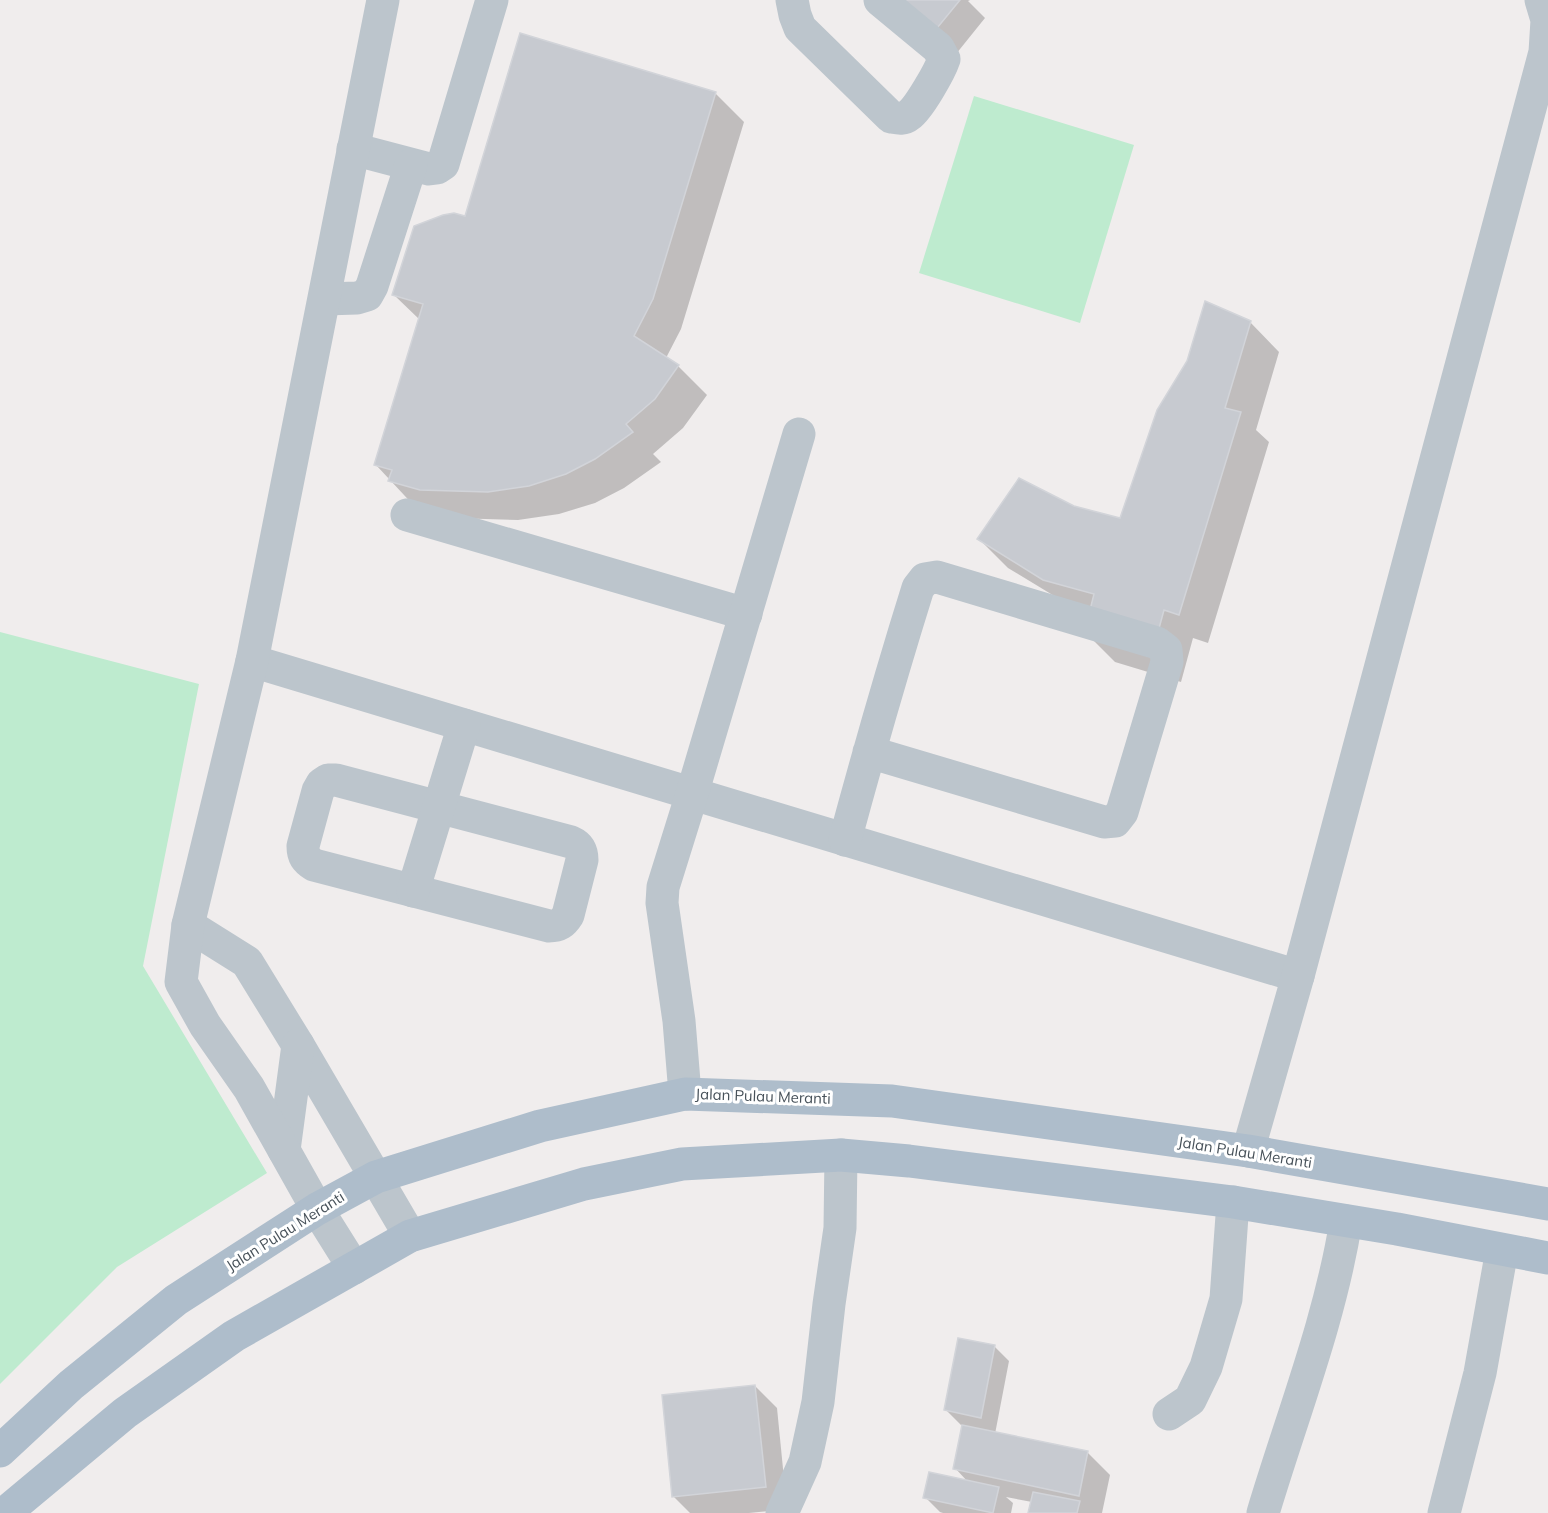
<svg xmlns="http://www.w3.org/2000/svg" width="1548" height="1513" font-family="Mulish,sans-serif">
<rect width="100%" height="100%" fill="#f0eded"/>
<g fill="#beebcf">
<path d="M974 96 1134 145 1080 323 919 273Z"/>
<path d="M0 632 199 684 143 966 267 1173 117 1267 0 1384Z"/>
</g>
<g fill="#0003">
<path d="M890 0H970L968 1 985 18 956 54Z"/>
<path d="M715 93 744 122 681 329 666 358 678 366 707 395 683 428 653 454 661 462 624 488 595 503 559 514 518 520 451 518 418 510 376 465 420 320 394 295 466 218Z"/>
<path d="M1250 322 1279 352 1256 430 1269 442 1208 643 1193 638 1181 682 1115 662 1086 633 1074 608 1008 568 979 539 1074 508 1120 520Z"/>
<path d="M994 1346 1009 1361 995 1434 1088 1453 1110 1475 1102 1513H1030L1032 1502 1006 1497 1013 1503 1011 1513H943L940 1512 925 1497 968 1482 955 1468 964 1425H961L946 1410Z"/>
<path d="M755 1386 777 1408 787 1509 749 1513H690L674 1497Z"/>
</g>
<g fill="#c7cad0" stroke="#d2d4d9" stroke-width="1.5">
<path d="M893 0H960L933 33Z"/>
<path d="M520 33 716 92 653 299 634 336 679 365 655 399 626 424 633 432 595 459 566 474 529 486 488 492 420 490 388 481 392 470 374 465 423 304 392 295 414 226 443 215 454 213 465 216Z"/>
<path d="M1205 301 1251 321 1225 408 1241 412 1179 615 1164 610 1152 654 1084 634 1094 594 1043 580 977 539 1019 478 1074 506 1120 518 1157 410 1187 361Z"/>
<path d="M958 1338 995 1345 981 1418 944 1410Z"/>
<path d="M755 1385 766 1487 672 1497 662 1395Z"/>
<path d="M962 1425 1088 1451 1079 1496 953 1469Z"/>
<path d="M929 1472 999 1487 993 1513 923 1498Z"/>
<path d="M1033 1492 1080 1501 1077 1513H1028Z"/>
</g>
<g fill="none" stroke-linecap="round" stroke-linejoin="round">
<g stroke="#bcc5cc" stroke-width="33">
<path d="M792 0 795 15 800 28 891 117C897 118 903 120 909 115 919 108 940 71 944 59L938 48 880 0"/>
<path d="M353 149 429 169 437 168 443 164 492 0"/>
<path d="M325 299 357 298 367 295 372 286 411 165"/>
<path d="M407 515 746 614"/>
<path d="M252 661 1298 976"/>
<path d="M328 780H336L571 842C580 846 582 851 582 860L568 915C563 923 559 926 549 926L314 865C306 860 303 856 303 846L318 791 322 784Z"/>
<path d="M845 840C868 755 892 671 918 588L925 579 937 577 1157 643 1166 650 1167 662 1122 812 1115 821 1104 822 869 752"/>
<path d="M413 891 464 725"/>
<path d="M188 925 247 962 298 1045 410 1236"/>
<path d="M685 1094 679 1021 662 903 663 887 692 794 799 434"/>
<path d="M284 1150 298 1045"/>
<path d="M1248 1151 1298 976 1545 52 1547 20 1541 0"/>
<path d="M354 1268 317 1209 249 1088 205 1025 181 982 188 925 252 661 383 0"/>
<path d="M1169 1414 1190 1400 1206 1367 1226 1299 1233 1202"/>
<path d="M782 1513 805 1462 818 1402 829 1304 840 1228 841 1155"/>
<path d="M1263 1513C1292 1416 1330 1321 1346 1221"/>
<path d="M1444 1513 1480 1373 1502 1250"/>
</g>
<g stroke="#aebdcb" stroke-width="33">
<path d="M0 1451 71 1385 176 1300 317 1209 376 1177 540 1126 685 1094 892 1101 1248 1151 1548 1204"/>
<path d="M5 1513 125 1413 234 1336 410 1236 584 1184 682 1164 841 1155 909 1161 1233 1202 1397 1229 1548 1258"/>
</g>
</g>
<g text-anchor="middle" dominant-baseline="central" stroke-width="6" stroke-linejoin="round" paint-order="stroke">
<g font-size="15" fill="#475159" stroke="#fff">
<text transform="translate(763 1096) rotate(2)">Jalan Pulau Meranti</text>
<text transform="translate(1245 1152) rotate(9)">Jalan Pulau Meranti</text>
<text transform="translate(285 1231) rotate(-32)">Jalan Pulau Meranti</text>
</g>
</g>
</svg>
